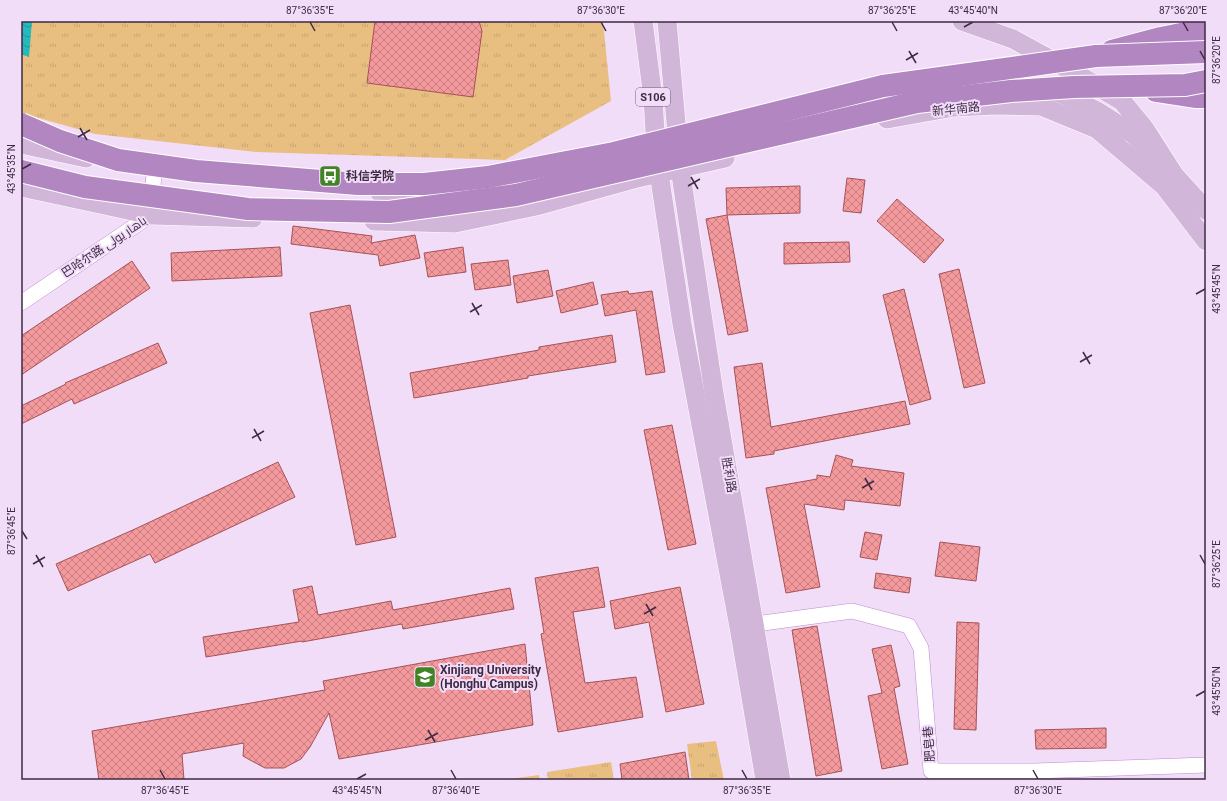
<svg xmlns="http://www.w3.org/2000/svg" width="1227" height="801" font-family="Roboto,Cairo,'Noto Sans SC',sans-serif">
<defs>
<pattern id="park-tufts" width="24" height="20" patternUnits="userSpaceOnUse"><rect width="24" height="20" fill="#e8bf80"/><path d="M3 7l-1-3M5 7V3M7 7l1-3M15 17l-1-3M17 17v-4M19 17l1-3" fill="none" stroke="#c8a470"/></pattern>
<pattern id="water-waves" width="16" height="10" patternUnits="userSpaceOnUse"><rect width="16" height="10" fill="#24b9bc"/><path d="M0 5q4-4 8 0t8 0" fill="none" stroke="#21979b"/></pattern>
<pattern id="building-cross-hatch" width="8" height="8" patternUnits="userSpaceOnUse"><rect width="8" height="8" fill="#f4999c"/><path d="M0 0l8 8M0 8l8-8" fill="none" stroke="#c77d81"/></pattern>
</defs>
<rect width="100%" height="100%" fill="#f2ddf9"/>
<g fill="url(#park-tufts)">
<path d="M21 21H603L611 101 505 160 256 152 95 134 21 113Z"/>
<path d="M716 741 724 780H692L687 744Z"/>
<path d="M611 762 614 780H548L547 772Z"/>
<path d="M539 775 540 780H502Z"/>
</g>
<path fill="url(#water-waves)" d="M21 21H32L29 57 21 54Z"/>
<g fill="url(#building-cross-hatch)" stroke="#a65257">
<path d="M375 21H479L482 31 473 97 367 83Z"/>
<path d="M847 178 865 180 861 213 843 211Z"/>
<path d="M800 186V213L727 215 726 188Z"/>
<path d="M897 199 944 240 924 263 877 221Z"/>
<path d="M727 215 748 331 728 335 706 219Z"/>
<path d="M293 226 372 236 371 243 415 235 420 258 380 266 378 255 291 244Z"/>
<path d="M849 242 850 262 784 264V243Z"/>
<path d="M280 247 282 276 172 281 171 253Z"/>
<path d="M463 247 466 272 428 277 424 253Z"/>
<path d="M508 260 511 285 475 290 471 264Z"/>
<path d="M132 261 150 288 21 375V336Z"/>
<path d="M959 269 985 383 964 388 939 274Z"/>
<path d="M548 270 553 296 517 303 513 276Z"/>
<path d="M593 282 598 304 561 313 556 291Z"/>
<path d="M904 289 931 399 910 405 883 295Z"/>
<path d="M628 291 629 294 652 291 665 372 646 375 636 310 605 316 601 295Z"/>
<path d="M350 305 396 537 356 545 310 313Z"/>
<path d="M612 335 616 362 528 376V378L414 398 410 373 539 350V347Z"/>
<path d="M158 343 167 363 74 404 72 399 21 424V406L66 384 65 383Z"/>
<path d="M762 363 771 427 905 401 910 424 774 451V454L746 458 734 367Z"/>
<path d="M672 425 696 544 668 550 644 430Z"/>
<path d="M836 455 853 460 851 466 904 473 900 506 845 500 844 510 804 504 820 587 786 593 766 488 817 479V475L830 477Z"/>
<path d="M278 462 295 497 155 563 150 554 68 591 56 564 135 529Z"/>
<path d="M865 532 882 535 877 560 860 557Z"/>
<path d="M940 542 980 547 976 581 935 576Z"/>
<path d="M598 567 605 607 573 612 585 683 636 677 643 717 558 732 541 634 544 633 535 578Z"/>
<path d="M876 573 911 578 909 593 874 588Z"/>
<path d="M312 586 318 615 391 601 393 610 510 588 514 609 403 629 402 624 302 642V641L206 657 203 637 299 622 293 590Z"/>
<path d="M680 587 704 704 666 712 649 622 615 629 610 601Z"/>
<path d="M957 622 979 623 976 730 954 729Z"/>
<path d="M817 626 842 771 816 776 792 630Z"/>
<path d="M525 644 533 725 339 759 329 713 310 747 301 759 284 768H265L250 760 243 756 244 743 182 754 184 780H99L92 731 325 690 323 681Z"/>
<path d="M891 645 900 686 894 688 908 764 882 769 868 696 882 693 872 649Z"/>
<path d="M1106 728V748L1036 749 1035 730Z"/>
<path d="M685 752 689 780H622L620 764Z"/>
</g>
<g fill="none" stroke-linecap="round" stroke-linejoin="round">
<g stroke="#be8bce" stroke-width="16">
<g id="minor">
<path d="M21 303 151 215 154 173"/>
<path d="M755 624 852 611 909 626 921 648 931 771H1035L1206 765"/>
</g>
</g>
<g stroke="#fff" stroke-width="20">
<g id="major">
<path d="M643 21 653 98 656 149 659 173 682 324 739 627 765 780"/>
<path d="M667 21 680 168 714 393 781 780"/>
<path d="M962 21 1013 39 1075 73 1122 101 1145 129 1175 176 1206 210"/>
<path d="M1047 89 1062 94 1097 111 1133 134 1175 176"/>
<path d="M887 119 954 107 996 105 1041 106 1097 129 1164 186 1206 241"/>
<path d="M21 144 86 158"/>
<path d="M21 187 151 215 253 218"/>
<path d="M380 193 442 197 451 195"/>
<path d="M374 221 455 223 536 206 633 179 725 158"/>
</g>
</g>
<g stroke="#fff" stroke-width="24">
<g id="highway">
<path d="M1112 51 1161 38 1206 29"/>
<path d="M1156 91 1195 97H1206"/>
</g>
</g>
<use href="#minor" stroke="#fff" stroke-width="15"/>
<use href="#major" stroke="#d1b6d9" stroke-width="19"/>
<use href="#highway" stroke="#b286c0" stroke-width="22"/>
<g stroke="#fff" stroke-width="24" stroke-linecap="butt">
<g id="highway-bridge">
<path d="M21 124 60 141 118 160 196 171 358 184H424L488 177 614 153 883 86 1096 56 1206 52"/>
<path d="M21 171 85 187 248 209 389 212 516 195 917 102 1011 91 1074 87 1185 85 1206 81"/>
</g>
</g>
<use href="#highway-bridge" stroke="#b286c0" stroke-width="22"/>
</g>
<path fill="none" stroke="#3f2a46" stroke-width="1.5" d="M310 22 315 31M601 22 606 31M892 22 897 31M1183 22 1188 31M964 27 973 22M909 51 916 63M1200 51 1205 60M906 60 918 53M80 128 87 140M78 137 90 130M22 169 31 164M691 177 698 189M688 186 700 179M1196 294 1205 289M472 303 479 315M470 312 482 305M1083 352 1090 364M1080 362 1092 355M254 429 261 441M252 438 264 431M865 478 872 490M862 488 874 481M22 531 27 539M36 555 43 567M1200 555 1205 564M33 564 45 557M646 604 653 616M644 614 656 607M1196 696 1205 691M428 730 435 742M425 740 438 733M160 770 165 779M451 770 456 779M742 770 747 779M1033 770 1038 779M357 779 366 774"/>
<defs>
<g id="bus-square" transform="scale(1.15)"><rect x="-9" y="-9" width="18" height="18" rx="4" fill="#428325" stroke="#f2ddf9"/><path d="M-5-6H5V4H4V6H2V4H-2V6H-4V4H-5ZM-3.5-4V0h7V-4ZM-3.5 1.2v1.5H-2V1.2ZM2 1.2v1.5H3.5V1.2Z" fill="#fff"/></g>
<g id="university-square" transform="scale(1.15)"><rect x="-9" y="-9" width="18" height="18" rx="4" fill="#428325" stroke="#f2ddf9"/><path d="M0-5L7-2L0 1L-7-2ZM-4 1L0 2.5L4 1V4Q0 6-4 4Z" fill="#fff"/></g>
</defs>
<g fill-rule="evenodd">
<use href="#bus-square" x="330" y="176"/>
<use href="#university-square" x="425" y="677"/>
</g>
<g text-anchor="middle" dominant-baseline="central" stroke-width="4" stroke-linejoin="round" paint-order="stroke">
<rect fill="#f2ddf9" stroke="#75607c" stroke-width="1" x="636" y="88" width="34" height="18" rx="3"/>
<g font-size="11" font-weight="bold" fill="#3f2a46">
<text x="653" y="97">S106</text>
</g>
<g font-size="12" fill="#3f2a46" stroke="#f2ddf9">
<text transform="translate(956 109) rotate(-6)">新华南路</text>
<text transform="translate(104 247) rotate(-34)">巴哈尔路 باھار يولى</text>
<text transform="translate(729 475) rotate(80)">胜利路</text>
<text transform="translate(929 744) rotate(-94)">肥皂巷</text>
</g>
<g font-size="12" font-weight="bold" fill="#3f2a46" stroke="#f2ddf9" text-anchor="start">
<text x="346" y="176">科信学院</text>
<text x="440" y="670">Xinjiang University<tspan x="440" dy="14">(Honghu Campus)</tspan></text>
</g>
</g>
<rect width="1227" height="801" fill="none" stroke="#f2ddf9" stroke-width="44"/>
<rect x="22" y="22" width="1183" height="757" fill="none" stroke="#3f2a46" stroke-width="1.5"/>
<g font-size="10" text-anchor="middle" fill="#3f2a46">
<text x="310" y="14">87°36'35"E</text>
<text x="601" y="14">87°36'30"E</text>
<text x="892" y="14">87°36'25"E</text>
<text x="973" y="14">43°45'40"N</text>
<text x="1183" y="14">87°36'20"E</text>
<text transform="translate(1216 60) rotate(-90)" y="4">87°36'20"E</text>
<text transform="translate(11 169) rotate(-90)" y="4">43°45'35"N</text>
<text transform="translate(1216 289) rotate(-90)" y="4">43°45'45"N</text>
<text transform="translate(11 531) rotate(-90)" y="4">87°36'45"E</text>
<text transform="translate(1216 564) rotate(-90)" y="4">87°36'25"E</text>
<text transform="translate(1216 691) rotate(-90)" y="4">43°45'50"N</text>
<text x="165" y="794">87°36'45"E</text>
<text x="357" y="794">43°45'45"N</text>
<text x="456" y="794">87°36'40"E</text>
<text x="747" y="794">87°36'35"E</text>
<text x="1038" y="794">87°36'30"E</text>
</g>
</svg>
